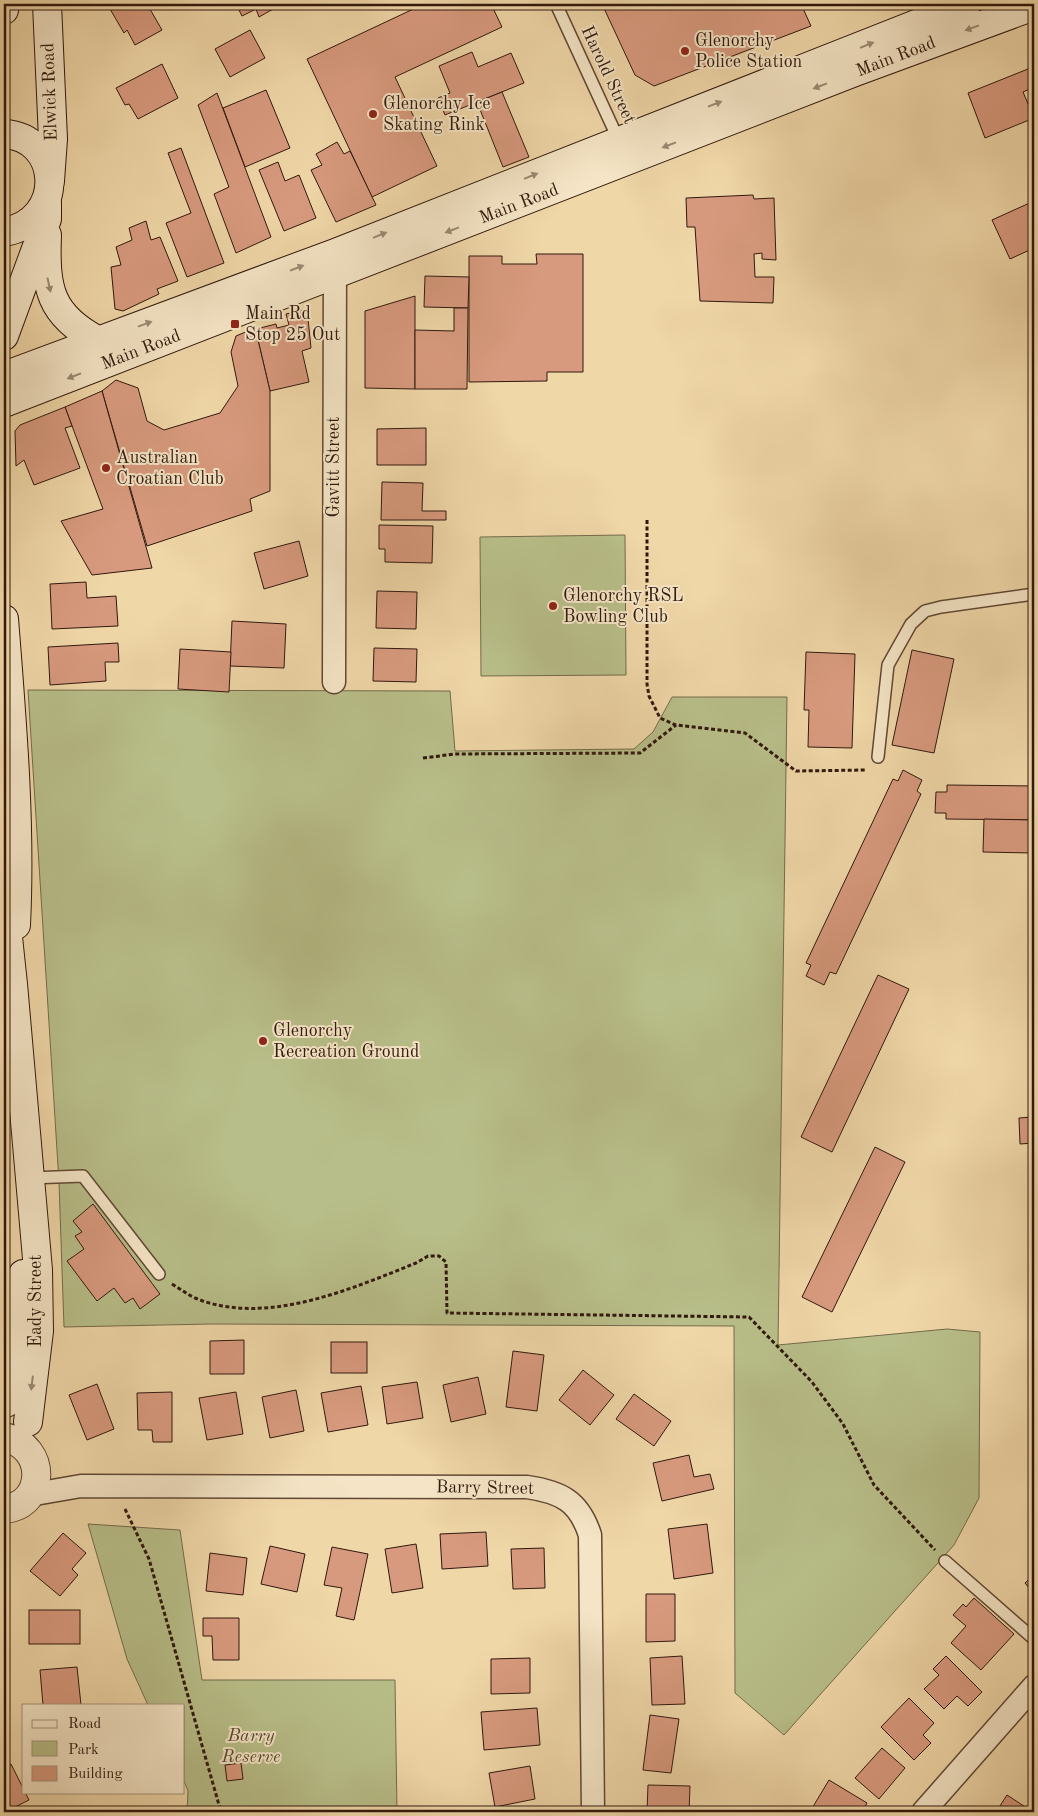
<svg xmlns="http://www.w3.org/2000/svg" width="1038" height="1816" font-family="'Old Standard TT',serif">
<rect width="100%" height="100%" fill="#f0d7a8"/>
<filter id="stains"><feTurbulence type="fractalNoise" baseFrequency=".004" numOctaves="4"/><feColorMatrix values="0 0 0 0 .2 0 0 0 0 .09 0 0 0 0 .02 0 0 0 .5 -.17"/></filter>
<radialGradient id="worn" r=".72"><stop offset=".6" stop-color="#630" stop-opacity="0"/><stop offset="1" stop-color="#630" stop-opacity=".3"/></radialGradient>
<g fill="#b8be89" stroke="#746b4b">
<path d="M625 535 626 675 481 676 480 537Z"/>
<path d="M28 690 450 691 455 751 634 749 653 732 672 697H787L778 1345 947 1329 980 1332 979 1498 954 1545 784 1735 735 1693 734 1326 211 1324 64 1327 59 1182Z"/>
<path d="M88 1524 180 1530 202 1680H395L397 1812H187L188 1791 184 1781V1705H148L127 1659Z"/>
</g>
<g fill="#d89a7e" stroke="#30180d">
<path d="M114 4H147L162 30 135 45 127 30 124 33 110 9 115 6Z"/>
<path d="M236 4H273L275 8 259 17 256 9 242 16Z"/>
<path d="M424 4H491L502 27 395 77 437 166 372 197 307 59Z"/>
<path d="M602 4H801L811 26 654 86 635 75Z"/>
<path d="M250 30 265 58 230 77 215 49Z"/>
<path d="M472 52 478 67 511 53 524 83 445 115 438 98 450 93 439 66Z"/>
<path d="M162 64 178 98 138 119 129 104 125 105 116 88Z"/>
<path d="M1033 67 1034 87 1023 92 1034 118 985 138 968 93Z"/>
<path d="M266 90 290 148 245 167 223 108Z"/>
<path d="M502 92 529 157 503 167 477 102Z"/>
<path d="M217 93 271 237 236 253 214 194 229 187 198 105Z"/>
<path d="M337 142 344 154 350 151 376 205 336 222 311 170 322 165 316 154Z"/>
<path d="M181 148 224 263 187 277 166 223 191 213 168 153Z"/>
<path d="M278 162 285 181 299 175 316 218 284 231 259 170Z"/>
<path d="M753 195 754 199 774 198 776 260 762 259V253L754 254 755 277H774L773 303 700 301 695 227H687L686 198Z"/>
<path d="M1034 201V248L1010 259 992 220Z"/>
<path d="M146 221 151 240 160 237 178 281 157 289 159 294 123 311 115 309 111 267 121 265 116 247 132 240 129 228Z"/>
<path d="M536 254H583V372H547V381L469 382V256H502V264H537Z"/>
<path d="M425 276 469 277 468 308 424 307Z"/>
<path d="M415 296V389L365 388V311Z"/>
<path d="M454 308H468L467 389H415V330L454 331Z"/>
<path d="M307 309 311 348 302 351 309 382 270 391 258 340 260 328 276 324 277 328 289 325 286 314Z"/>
<path d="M248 331 258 340 270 391V491L250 499 252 511 147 546 102 391 116 380 138 388 147 421 164 430 220 413 238 386 231 352 236 336Z"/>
<path d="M102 391 152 568 92 575 61 521 103 509 65 407Z"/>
<path d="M65 407 72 426 65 428 80 468 34 485 24 460 16 466 15 431 20 425Z"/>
<path d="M426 428V465H377V429Z"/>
<path d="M382 482 423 483 422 511H446V520H381Z"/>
<path d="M379 525 433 526 432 563 385 562V549H379Z"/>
<path d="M299 541 308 576 264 589 254 553Z"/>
<path d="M86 582 87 598 116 596 118 626 52 629 50 584Z"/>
<path d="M377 591 417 592 416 629 376 628Z"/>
<path d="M232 621 286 624 284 668 230 666Z"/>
<path d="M118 643 119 662H105L106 681 50 685 48 647Z"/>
<path d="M374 648 417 649 416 682 373 681Z"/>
<path d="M180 649 231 652 229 692 178 689Z"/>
<path d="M912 650 954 659 934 753 892 745Z"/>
<path d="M806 652 855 654 852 748 808 747 809 710H804Z"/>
<path d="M903 770 922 780 917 791 921 794 836 974 830 972 824 985 806 976 811 965 806 963 893 779 898 781Z"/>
<path d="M947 785 1034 786V820L946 819V813H935L936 792H947Z"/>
<path d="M984 819 1032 820 1031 853 983 852Z"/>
<path d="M878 975 909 989 832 1152 801 1137Z"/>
<path d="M1032 1106H1034V1143L1020 1144 1019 1118 1033 1117Z"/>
<path d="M875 1147 905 1162 832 1312 802 1297Z"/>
<path d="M93 1204 160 1294 140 1309 133 1298 125 1303 114 1288 97 1301 67 1261 84 1249 75 1236 82 1232 73 1221Z"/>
<path d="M1034 1257V1321L1032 1258Z"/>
<path d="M244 1340V1374H210V1341Z"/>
<rect x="331" y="1342" width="36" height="31"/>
<path d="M513 1351 544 1355 537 1411 506 1407Z"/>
<path d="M583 1370 614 1395 590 1425 559 1400Z"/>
<path d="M478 1377 486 1414 451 1422 443 1385Z"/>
<path d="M417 1382 423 1418 387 1424 382 1387Z"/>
<path d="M97 1384 114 1429 87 1440 69 1395Z"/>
<path d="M361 1386 368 1425 328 1432 321 1393Z"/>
<path d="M296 1390 304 1431 270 1438 262 1397Z"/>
<path d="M172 1392V1442H153L152 1430H138L137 1393Z"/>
<path d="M236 1392 243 1434 207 1440 199 1398Z"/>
<path d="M634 1394 671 1421 654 1446 616 1419Z"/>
<path d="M689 1455 694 1477 710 1474 714 1489 662 1501 653 1463Z"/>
<path d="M707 1524 713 1573 674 1579 668 1529Z"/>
<path d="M486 1532 488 1566 442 1569 440 1534Z"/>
<path d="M63 1533 86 1553 72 1569 78 1575 60 1596 30 1571Z"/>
<path d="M416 1544 423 1588 392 1593 385 1549Z"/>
<path d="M270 1546 305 1554 297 1592 261 1584Z"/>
<path d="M332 1547 368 1554 354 1620 336 1616 342 1588 324 1585Z"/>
<path d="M544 1548 545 1588 513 1589 511 1549Z"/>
<path d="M210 1553 247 1558 243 1595 206 1591Z"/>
<path d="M1034 1575V1594L1025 1583Z"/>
<path d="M646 1594H675V1641L646 1642Z"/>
<path d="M974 1598 1014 1634 981 1670 951 1643 966 1626 953 1615 963 1604 966 1607Z"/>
<rect x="29" y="1610" width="51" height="34"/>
<path d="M203 1618H239V1660H213L212 1636H203Z"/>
<path d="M682 1656 685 1704 652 1705 650 1658Z"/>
<path d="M946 1656 982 1692 968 1706 957 1696 944 1709 924 1689 939 1675 933 1669Z"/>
<path d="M530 1658V1693L491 1694V1659Z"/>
<path d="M77 1667 81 1705H43L40 1670Z"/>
<path d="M909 1698 934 1723 923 1735 931 1743 914 1760 881 1727Z"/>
<path d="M537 1708 540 1745 484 1750 481 1712Z"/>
<path d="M650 1715 679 1719 671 1773 643 1770Z"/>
<path d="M882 1748 905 1768 879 1799 855 1778Z"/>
<path d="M241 1763 243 1779 227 1781 225 1765Z"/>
<path d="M11 1764 29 1800 9 1810 10 1812H4V1767Z"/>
<path d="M530 1766 535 1799 495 1807 489 1773Z"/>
<path d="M829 1780 867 1803 862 1812H814L811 1810Z"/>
<path d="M648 1785 690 1786 689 1812H647Z"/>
<path d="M1007 1795 1033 1812H996Z"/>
</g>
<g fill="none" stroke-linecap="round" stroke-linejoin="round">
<g stroke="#604834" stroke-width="14">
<g id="service">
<path d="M556 4 620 143"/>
<path d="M878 757 888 665 911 624 925 611 941 607 1034 594"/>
<path d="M30 1178 83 1176 159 1274"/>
<path d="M945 1561 1034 1639"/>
</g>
</g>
<g stroke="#604834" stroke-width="25">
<g id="minor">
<path d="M334 682 335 258"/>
<path d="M29 1495 81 1486 527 1487C561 1492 579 1501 590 1535L593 1812"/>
<path d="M923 1812 1034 1686"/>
</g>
</g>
<g stroke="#604834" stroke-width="30">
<path id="tertiary" d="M4 1437C49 1447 45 1506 4 1509"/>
</g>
<g stroke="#30180d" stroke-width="30">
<g id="secondary">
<path d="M47 4 53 139 50 181"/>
<path d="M4 10 5 4"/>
<path d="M4 134C62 137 67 221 4 232"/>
<path d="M47 235C45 288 49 315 99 341"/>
<path d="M4 336 47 219V203"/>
<path d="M4 376 335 253 967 4"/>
<path d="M4 403 855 72 1034 6"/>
<path d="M4 619C12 720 21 824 16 925"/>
<path d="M4 900 13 984 38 1270 39 1331 28 1422"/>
<path d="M6 1403 13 1370 23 1274"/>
</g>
</g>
<g stroke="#30180d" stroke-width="3" stroke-dasharray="4 2.5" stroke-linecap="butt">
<path d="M647 520V684L649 696 660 718 676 725 745 733 796 771 866 770"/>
<path d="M423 758 455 754 640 753 676 725"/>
<path d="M172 1284C180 1289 187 1294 195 1298 265 1327 351 1289 416 1263L428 1256H439L446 1262 447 1313 749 1317 812 1382 843 1424 874 1485 935 1550"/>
<path d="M125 1509 149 1559 221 1812"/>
</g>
<use href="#service" stroke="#f5e5c6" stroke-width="11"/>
<use href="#minor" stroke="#f5e5c6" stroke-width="22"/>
<use href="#tertiary" stroke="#f5e5c6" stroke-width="28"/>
<use href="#secondary" stroke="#f5e5c6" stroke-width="28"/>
</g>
<defs><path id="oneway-solid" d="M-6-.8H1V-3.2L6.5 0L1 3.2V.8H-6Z" transform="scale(1.25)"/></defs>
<g fill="#9c8973">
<use href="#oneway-solid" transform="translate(972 28) rotate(160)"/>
<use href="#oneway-solid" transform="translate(867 45) rotate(-22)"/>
<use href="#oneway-solid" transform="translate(820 86) rotate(159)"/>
<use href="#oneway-solid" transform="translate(715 104) rotate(-21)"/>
<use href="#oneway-solid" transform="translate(669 145) rotate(159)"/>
<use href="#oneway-solid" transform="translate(531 176) rotate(-22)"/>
<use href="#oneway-solid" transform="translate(452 230) rotate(159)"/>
<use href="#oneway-solid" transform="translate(380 235) rotate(-22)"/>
<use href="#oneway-solid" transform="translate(297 268) rotate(-21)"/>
<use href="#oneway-solid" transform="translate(49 285) rotate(78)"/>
<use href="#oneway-solid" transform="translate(145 324) rotate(-20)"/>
<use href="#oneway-solid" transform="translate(74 376) rotate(159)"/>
<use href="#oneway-solid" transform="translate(32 1383) rotate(97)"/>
</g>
<g fill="#8f2418" stroke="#f5e5c6" stroke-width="2">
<circle cx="685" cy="51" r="5"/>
<circle cx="373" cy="114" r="5"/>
<rect x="230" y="319" width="10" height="10" rx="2.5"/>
<circle cx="106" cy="468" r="5"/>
<circle cx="553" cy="606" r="5"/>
<circle cx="263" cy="1041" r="5"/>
</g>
<g text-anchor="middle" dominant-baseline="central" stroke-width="4" stroke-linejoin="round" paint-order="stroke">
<g font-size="18" fill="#30180d" stroke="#f5e5c6" text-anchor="start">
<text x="695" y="41">Glenorchy<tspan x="695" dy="21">Police Station</tspan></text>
<text x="383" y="104">Glenorchy Ice<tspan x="383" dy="21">Skating Rink</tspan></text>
<text x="245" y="314">Main Rd<tspan x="245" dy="21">Stop 25 Out</tspan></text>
<text x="116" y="458">Australian<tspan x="116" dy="21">Croatian Club</tspan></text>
<text x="563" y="596">Glenorchy RSL<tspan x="563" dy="21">Bowling Club</tspan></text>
<text x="273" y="1031">Glenorchy<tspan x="273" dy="21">Recreation Ground</tspan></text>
</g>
<g font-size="18" fill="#30180d" stroke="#f5e5c6">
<text transform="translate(896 57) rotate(-21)">Main Road</text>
<text transform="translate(608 75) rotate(65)">Harold Street</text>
<text transform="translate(50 92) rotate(-92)">Elwick Road</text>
<text transform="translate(519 204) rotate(-21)">Main Road</text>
<text transform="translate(141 350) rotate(-21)">Main Road</text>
<text transform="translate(334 467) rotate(-90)">Gavitt Street</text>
<text transform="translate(36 1301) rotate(-90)">Eady Street</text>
<text transform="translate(485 1488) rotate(1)">Barry Street</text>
</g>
<g font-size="18" font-style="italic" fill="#594a32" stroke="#f5e5c6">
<text x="251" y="1736">Barry<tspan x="251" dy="21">Reserve</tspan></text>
</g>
</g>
<rect width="1038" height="1816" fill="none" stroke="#f0d7a8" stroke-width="20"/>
<rect x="5" y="5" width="1028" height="1806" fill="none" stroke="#30180d" stroke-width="2.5"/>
<rect x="10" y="10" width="1018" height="1796" fill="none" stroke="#30180d"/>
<rect x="22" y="1704" width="162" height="90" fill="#f5e5c6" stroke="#a6937c"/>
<rect x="32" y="1720" width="25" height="8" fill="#f5e5c6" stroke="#a6937c"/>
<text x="68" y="1728" font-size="15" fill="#30180d">Road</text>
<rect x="32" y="1741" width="25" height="15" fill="#b8be89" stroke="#a6937c"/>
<text x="68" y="1754" font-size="15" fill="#30180d">Park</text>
<rect x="32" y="1766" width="25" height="15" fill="#d89a7e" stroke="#a6937c"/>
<text x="68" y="1778" font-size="15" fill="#30180d">Building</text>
<rect width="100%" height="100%" filter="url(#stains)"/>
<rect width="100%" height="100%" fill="url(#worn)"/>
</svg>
